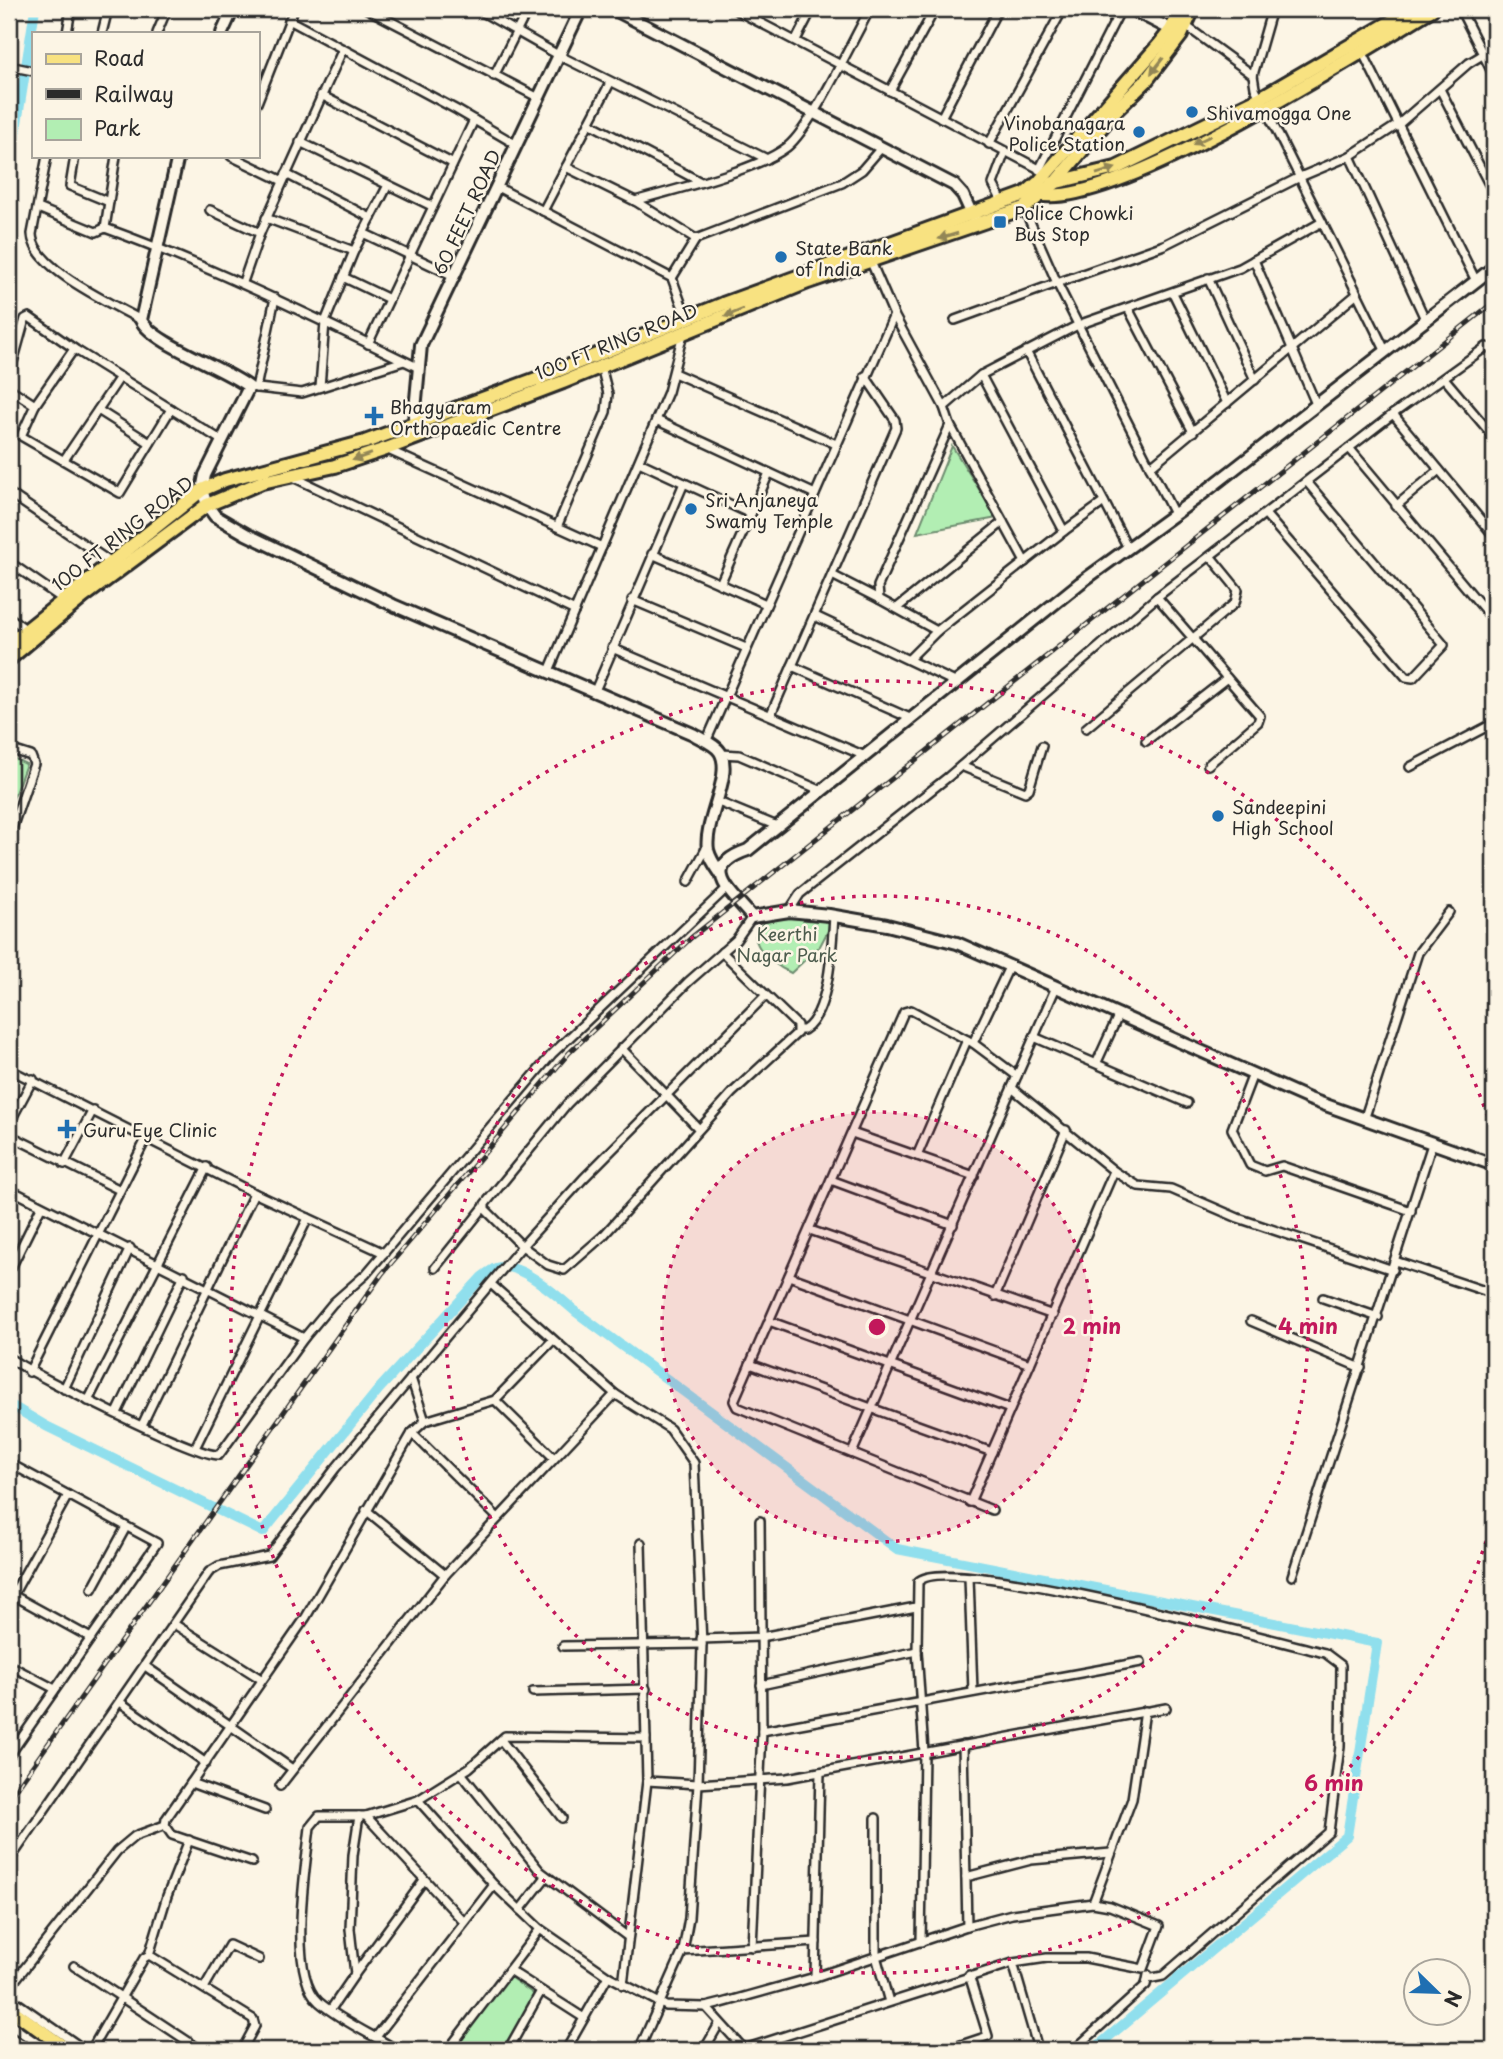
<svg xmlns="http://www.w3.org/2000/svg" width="1503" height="2059" font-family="'Playpen Sans',sans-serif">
<rect width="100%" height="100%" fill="#fcf5e5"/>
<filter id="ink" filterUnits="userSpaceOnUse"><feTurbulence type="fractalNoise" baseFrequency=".0143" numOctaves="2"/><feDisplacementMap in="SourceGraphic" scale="14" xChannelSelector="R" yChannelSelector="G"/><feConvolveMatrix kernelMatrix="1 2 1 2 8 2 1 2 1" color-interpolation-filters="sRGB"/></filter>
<g filter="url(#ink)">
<g fill="#b2eeb3" stroke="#6e8c6f" stroke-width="2">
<path d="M952 446 997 518 917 533Z"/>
<path d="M9 756 26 764 11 804 9 803Z"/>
<path d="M779 918 818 919 832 923 820 946 791 973C766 962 732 928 779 918Z"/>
<path d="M507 1975 535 1995 502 2050H454Z"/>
</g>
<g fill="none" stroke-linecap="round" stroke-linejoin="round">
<g stroke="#90dfed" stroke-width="10">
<path d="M9 174 35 9"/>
<path d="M9 1404 46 1426 263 1532 379 1389 482 1277C486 1274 491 1270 496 1268 518 1259 560 1298 576 1312L897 1549 1377 1643 1347 1836 1093 2050"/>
</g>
<g stroke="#2b2b2b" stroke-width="12">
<g id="street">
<path d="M217 9 230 15"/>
<path d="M367 9 539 98"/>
<path d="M477 9 560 56 767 159"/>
<path d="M734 9 1047 173"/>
<path d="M1460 9 1494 76"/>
<path d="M289 20 457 110 517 145"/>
<path d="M1186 26 1253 75"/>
<path d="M67 33 71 9"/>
<path d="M102 33 108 9"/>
<path d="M157 33 167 9"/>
<path d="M796 40 812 9"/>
<path d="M1362 51 1476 281"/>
<path d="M9 66 33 71"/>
<path d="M494 76 528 9"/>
<path d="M1440 89 1494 194"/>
<path d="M890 91 935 9"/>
<path d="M321 95 452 163"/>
<path d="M257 103 294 9"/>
<path d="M941 118 998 9"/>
<path d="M589 123 699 181"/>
<path d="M300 142 432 206"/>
<path d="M989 144 1063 9"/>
<path d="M47 156 32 234C33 269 113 304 141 320"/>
<path d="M75 156 70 186 109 202"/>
<path d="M231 156 283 181"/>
<path d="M1350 156 1425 319"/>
<path d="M566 167 635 201 696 239"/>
<path d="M1039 170 1121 9"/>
<path d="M286 174 371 218"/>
<path d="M497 187 672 278 687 319"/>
<path d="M635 201C675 189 756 171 787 147 812 127 852 41 870 9"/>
<path d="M1003 203 993 184 1005 152"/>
<path d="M38 208 96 232 105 228C213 267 316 318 419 368"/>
<path d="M210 210 260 233"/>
<path d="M543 211 610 83"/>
<path d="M266 218 354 251"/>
<path d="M1322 222 1385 350"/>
<path d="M105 228 116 156"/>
<path d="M363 233 454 276"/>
<path d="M1254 260 1316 404"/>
<path d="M871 262 894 315 944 407 950 425 878 586 879 599 937 631 1064 531 981 375 1078 325 1240 268 1322 222 1255 88 1253 75 1272 9"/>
<path d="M343 277 389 299"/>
<path d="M672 278 696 239 842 183 862 170 881 148"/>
<path d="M1208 278 1255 380"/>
<path d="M243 282 260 233 342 51"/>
<path d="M1173 293 1227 403"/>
<path d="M1128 308 1193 432"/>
<path d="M955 320 1057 283 1024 208"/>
<path d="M368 344 474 120"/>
<path d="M1026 351 1128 548"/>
<path d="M674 373 836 444"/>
<path d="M9 377 25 319 29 317 76 350 221 440"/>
<path d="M1444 378 1494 437"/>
<path d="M249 387 302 393 404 361"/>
<path d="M320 387 325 322 354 251 388 185"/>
<path d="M9 388 35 405 74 349"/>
<path d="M256 388 275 298"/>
<path d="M35 405 21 436 120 493 171 409"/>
<path d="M944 407 981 375"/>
<path d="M98 410 150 443"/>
<path d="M1393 414 1494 536"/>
<path d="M656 420 815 494"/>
<path d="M950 425 1025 562"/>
<path d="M386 449 602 547"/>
<path d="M1350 449 1494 621"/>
<path d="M64 460 120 377"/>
<path d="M639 462 751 514"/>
<path d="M1150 467 1357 294"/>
<path d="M291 476 575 611"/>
<path d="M9 493 110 562"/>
<path d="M1396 506 1439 470"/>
<path d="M1174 514 1057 283 1164 245 1300 177 1350 156 1399 124 1469 63 1494 48"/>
<path d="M1266 515 1406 677 1413 678 1444 645 1307 482"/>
<path d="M557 527 606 412 608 394 601 366"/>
<path d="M1064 531 1104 502"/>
<path d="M652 554 766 604"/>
<path d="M9 562 64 600"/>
<path d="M832 575 879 599"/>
<path d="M720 584 769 473"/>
<path d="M1157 597 1260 716 1258 722 1208 765"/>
<path d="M632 600 746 648"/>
<path d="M897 608 1003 522"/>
<path d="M815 616 957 683"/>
<path d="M9 617 27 630"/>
<path d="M612 648 865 756"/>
<path d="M909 659 937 631"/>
<path d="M792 666 912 719"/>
<path d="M549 671 668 392 683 334"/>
<path d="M594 693 684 483"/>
<path d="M771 714 896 428 895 420 865 376"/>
<path d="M1086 728 1235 603 1238 590 1211 557"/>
<path d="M1146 741 1227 678"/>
<path d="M706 742 894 315"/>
<path d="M9 749 31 756 34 764 9 837"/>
<path d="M721 754 739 755 820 790"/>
<path d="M961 766 1025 792 1029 789 1042 746"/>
<path d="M1410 767 1494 723"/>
<path d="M716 801 777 826"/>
<path d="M688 882 707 847"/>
<path d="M789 911 800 894 948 777 1157 597 1393 414 1486 347 1494 349"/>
<path d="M722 952 766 995 583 1179 522 1246 548 1265 564 1270 603 1236 732 1093 797 1033V1025L766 995"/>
<path d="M799 1030H804C830 1014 832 944 834 916"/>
<path d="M1034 1037 1187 1103"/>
<path d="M973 1043 1010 965"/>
<path d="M621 1048 698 1128"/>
<path d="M1097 1062 1118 1016"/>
<path d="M9 1069 254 1193 384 1253"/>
<path d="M1253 1074 1232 1129 1250 1165 1265 1171 1282 1166 1411 1211"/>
<path d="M1364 1120 1418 953 1449 912"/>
<path d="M9 1124 33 1079"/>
<path d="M852 1133 974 1176"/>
<path d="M9 1135 120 1190"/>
<path d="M917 1156 967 1040"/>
<path d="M64 1164 93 1110"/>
<path d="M1114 1171 1138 1186 1171 1189 1238 1218 1393 1270"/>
<path d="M831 1180 953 1225"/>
<path d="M9 1189 304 1338"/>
<path d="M810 1230 1053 1315"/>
<path d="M1395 1261 1494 1294"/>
<path d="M435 1268 484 1207"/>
<path d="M9 1272 41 1207"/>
<path d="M789 1276 1030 1364"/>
<path d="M492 1285 615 1394 670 1429 694 1463 702 1644 698 1784 689 1918 683 1951 639 2050"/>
<path d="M995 1296 1066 1130"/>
<path d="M1323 1298 1378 1317"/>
<path d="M769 1321 1010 1409"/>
<path d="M1251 1321 1361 1368"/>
<path d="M9 1358C34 1375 197 1457 219 1455L304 1338 333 1303 366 1274 552 1054 727 888"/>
<path d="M750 1364 992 1452"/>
<path d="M29 1372 147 1137"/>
<path d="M411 1378 425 1421"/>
<path d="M64 1389 130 1248"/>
<path d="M495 1400 554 1458"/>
<path d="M88 1401 207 1167"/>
<path d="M117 1413 184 1275"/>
<path d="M142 1425 254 1193"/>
<path d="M412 1433 498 1518"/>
<path d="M195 1448 308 1218"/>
<path d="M852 1453 1056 987"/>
<path d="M9 1463 157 1543 9 1756"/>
<path d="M970 1502 1114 1171 1012 1088"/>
<path d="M366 1510 445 1575"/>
<path d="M992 1510 737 1407 734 1401 904 1012 911 1010 973 1043 1017 1076"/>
<path d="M760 1521 762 1731"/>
<path d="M1292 1576 1432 1144"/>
<path d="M969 1577 973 1692"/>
<path d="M92 1589 126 1527"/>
<path d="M9 1593 91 1638"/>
<path d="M13 1595 68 1495"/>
<path d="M174 1624 261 1679"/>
<path d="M701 1639 761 1637 916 1607"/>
<path d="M563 1646 702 1644"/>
<path d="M9 1665 55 1689"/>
<path d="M145 1666 291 1768"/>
<path d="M761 1685 917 1651"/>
<path d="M533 1692 646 1689"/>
<path d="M120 1702 206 1763"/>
<path d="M501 1740 562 1818"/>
<path d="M963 1745 967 1926"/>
<path d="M461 1773 540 1871 628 1937"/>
<path d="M647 1781 698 1784 787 1778 1166 1708"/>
<path d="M191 1783 265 1810"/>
<path d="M280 1786 445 1575 615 1394"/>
<path d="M418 1800 469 1768 505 1736 646 1738"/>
<path d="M366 1816 464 1922"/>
<path d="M876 1818V1956L889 2002"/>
<path d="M9 1861 209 1572 219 1566 269 1556 335 1469 522 1246 485 1209V1204L567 1104 688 982 736 940 752 917"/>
<path d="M252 1862 172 1835 165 1825 166 1819 306 1617 412 1433 425 1421 495 1400 553 1340"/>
<path d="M966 1877 1031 1860 1111 1853"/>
<path d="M1093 1903 1132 1799 1145 1711"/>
<path d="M520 1910 546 1877"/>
<path d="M921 1942 924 1752 917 1651 918 1582C945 1551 1272 1640 1325 1653L1341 1665 1340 1746 1329 1832 1163 1976 1148 1979"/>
<path d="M752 1947 762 1731 1141 1662"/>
<path d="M683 1951 816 1942"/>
<path d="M149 1955 167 1896 189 1840"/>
<path d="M1013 1963 1036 2042"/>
<path d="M74 1966 201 2050"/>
<path d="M509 1970 584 2018"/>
<path d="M355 1974 424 1880"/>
<path d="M815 1977 820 1772"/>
<path d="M623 1985 647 1781 641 1543"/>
<path d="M9 1988 117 1851 135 1836 165 1825"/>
<path d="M204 1988 229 1945 259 1959"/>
<path d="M9 1997 85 2050"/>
<path d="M706 2007 745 2050"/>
<path d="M331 2009 355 1974 350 1929 353 1855 359 1816"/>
<path d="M9 2024 47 2050"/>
<path d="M376 2037 494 1885"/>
<path d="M91 2050 144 1958 149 1955 253 2019 255 2026 242 2050"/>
<path d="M397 2050C373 2035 341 2021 319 2002 287 1974 306 1866 310 1827L319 1816H366L418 1800 494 1885 540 1929 608 1976 666 2006 706 2007 722 2003 815 1977 967 1926 1012 1914 1093 1903 1110 1906 1159 1926 1143 1969 1086 1958H1047L1013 1963 744 2049"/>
<path d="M448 2050 540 1929"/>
<path d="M508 2050 541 1991"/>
<path d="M566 2050 608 1976"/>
<path d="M704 2050 719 2024"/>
<path d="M946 2050 988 2036 969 1975"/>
<path d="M1074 2050 1146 1985 1148 1975"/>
</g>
</g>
<g stroke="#2b2b2b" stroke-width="16">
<g id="secondary">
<path d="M613 9 954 185 963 195 974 219"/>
<path d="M1131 9 1178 33"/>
<path d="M222 33 233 9"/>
<path d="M178 156 141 320C153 344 225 368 249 387L205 475 202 490 207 505 215 516 246 534 393 605 693 734C701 739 715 744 720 752 734 775 703 822 708 850 710 859 716 867 721 874"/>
<path d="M1494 267 1197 498 1080 583 748 850C698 867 730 891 752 917L789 911 829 915 887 925 957 943 1309 1099 1494 1165"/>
<path d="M413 432 421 345 581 9"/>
</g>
</g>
<g stroke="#2b2b2b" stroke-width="18">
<g id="primary">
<path d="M1053 183 1116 168 1260 98 1413 9"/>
<path d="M1038 194C1111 212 1361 52 1432 9"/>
<path d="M9 644 202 490 225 480 365 442 542 377 723 304 1025 194 1039 182 1159 45 1171 30 1181 9"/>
<path d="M9 659 83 597 207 505 262 482 335 466 386 449 563 382 808 282 1024 208 1055 183 1114 112 1145 82 1181 35 1193 9"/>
<path d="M9 2008 68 2050"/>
</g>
</g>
<use href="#street" stroke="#fcf5e5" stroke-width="7"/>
<use href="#secondary" stroke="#fcf5e5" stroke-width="10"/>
<use href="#primary" stroke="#f8e281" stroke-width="12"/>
<g stroke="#2b2b2b" stroke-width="5">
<path id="rail" d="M9 1799 382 1274 569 1053 692 937 1494 302"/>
</g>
<use href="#rail" stroke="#fcf5e5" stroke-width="2.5" stroke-dasharray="8" stroke-linecap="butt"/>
</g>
<defs><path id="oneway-solid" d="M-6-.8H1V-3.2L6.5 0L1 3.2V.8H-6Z" transform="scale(1.75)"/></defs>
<g fill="#928656">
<use href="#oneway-solid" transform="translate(1157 66) rotate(128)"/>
<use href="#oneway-solid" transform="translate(1202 140) rotate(154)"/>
<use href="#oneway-solid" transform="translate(1106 171) rotate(-17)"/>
<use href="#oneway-solid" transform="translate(948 236) rotate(164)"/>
<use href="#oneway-solid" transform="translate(734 313) rotate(158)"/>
<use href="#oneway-solid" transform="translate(362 457) rotate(161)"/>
</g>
</g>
<circle cx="877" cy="1327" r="215" fill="#c2185b" fill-opacity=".12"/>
<g fill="none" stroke="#c2185b" stroke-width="3.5" stroke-dasharray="3.5 7">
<circle cx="877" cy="1327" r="215"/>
<circle cx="877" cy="1327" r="431"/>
<path d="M1493 1521A646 646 0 1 1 1493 1133"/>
</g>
<g fill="#1f6fb2" stroke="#fcf5e5" stroke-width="2.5">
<circle cx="1192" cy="112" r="7"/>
<circle cx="1139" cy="132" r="7"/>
<rect x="993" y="215" width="14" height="14" rx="3.5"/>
<circle cx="781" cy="257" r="7"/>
<path d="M370.5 405.5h7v7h7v7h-7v7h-7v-7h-7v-7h7z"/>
<circle cx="691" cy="509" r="7"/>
<circle cx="1218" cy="816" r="7"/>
<path d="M63.5 1118.5h7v7h7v7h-7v7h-7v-7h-7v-7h7z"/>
</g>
<g text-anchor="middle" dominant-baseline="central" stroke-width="5" stroke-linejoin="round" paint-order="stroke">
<g font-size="18" fill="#2b2b2b" stroke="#fcf5e5" text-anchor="start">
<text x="1206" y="112">Shivamogga One</text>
<text x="1125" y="122" text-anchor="end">Vinobanagara<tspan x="1125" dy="21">Police Station</tspan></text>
<text x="1014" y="212">Police Chowki<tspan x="1014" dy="21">Bus Stop</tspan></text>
<text x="795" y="247">State Bank<tspan x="795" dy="21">of India</tspan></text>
<text x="390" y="406">Bhagyaram<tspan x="390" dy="21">Orthopaedic Centre</tspan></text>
<text x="705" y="499">Sri Anjaneya<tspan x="705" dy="21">Swamy Temple</tspan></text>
<text x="1232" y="806">Sandeepini<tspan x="1232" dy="21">High School</tspan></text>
<text x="83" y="1129">Guru Eye Clinic</text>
</g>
<g font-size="18" fill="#2b2b2b" stroke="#fcf5e5">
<text transform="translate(466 212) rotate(-65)">60 FEET ROAD</text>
<text transform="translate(616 341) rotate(-22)">100 FT RING ROAD</text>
<text transform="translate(122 533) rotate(-38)">100 FT RING ROAD</text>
</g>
<g font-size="18" fill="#4d5c4d" stroke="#fcf5e5">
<text x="787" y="933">Keerthi<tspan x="787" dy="21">Nagar Park</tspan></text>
</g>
</g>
<circle cx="877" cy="1327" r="10" fill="#c2185b" stroke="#fcf5e5" stroke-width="3.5"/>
<g font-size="21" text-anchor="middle" font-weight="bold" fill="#c2185b" stroke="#fcf5e5" stroke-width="5" stroke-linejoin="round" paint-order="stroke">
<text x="1092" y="1334">2 min</text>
<text x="1308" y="1334">4 min</text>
<text x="1334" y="1791">6 min</text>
</g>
<rect width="1503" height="2059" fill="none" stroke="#fcf5e5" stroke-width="35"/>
<rect x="18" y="18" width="1468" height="2024" fill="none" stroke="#2b2b2b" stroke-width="2.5" filter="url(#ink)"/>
<rect x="32" y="32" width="228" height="126" fill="#fcf5e5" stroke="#a8a49b" stroke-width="2"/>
<rect x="46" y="54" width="35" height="10" fill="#f8e281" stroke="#a8a49b" stroke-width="2"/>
<text x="94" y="66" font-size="21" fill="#2b2b2b">Road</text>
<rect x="46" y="89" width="35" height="10" fill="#2b2b2b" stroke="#a8a49b" stroke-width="2"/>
<text x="94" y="102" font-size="21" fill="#2b2b2b">Railway</text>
<rect x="46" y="119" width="35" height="21" fill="#b2eeb3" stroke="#a8a49b" stroke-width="2"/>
<text x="94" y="136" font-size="21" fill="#2b2b2b">Park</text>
<g transform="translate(1437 1992) rotate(113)"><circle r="33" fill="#fcf5e5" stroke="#a8a49b" stroke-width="2"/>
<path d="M0-5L12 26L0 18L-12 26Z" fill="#1f6fb2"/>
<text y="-10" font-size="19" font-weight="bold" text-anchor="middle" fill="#2b2b2b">N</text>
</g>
</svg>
